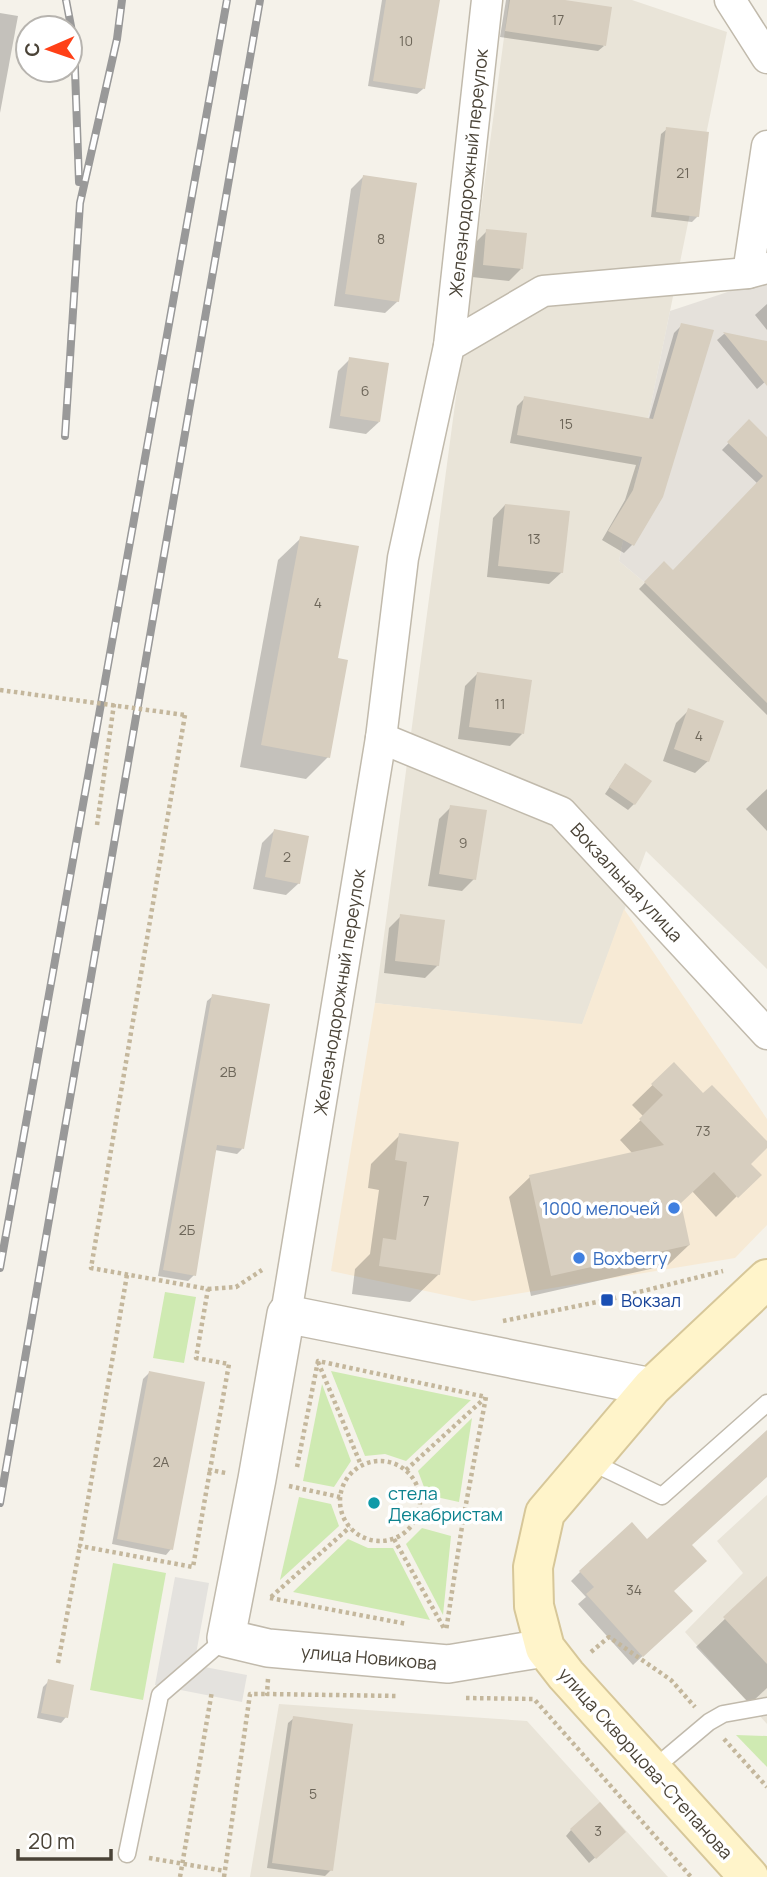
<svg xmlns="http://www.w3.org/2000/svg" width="767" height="1877" font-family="Manrope,sans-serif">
<rect width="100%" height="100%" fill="#f5f2ea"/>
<g fill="#e9e4d8">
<path d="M509 0H632L727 32 619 561 767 685V969L646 851 582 1025 375 1003Z"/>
<path d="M767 1495V1724L685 1632 743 1573 717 1541Z"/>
<path d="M279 1704 527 1721 668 1877H250Z"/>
</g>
<path fill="#f7ead5" d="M624 909 767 1119V1225L735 1258 473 1301 331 1271 375 1003 582 1024Z"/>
<path fill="#e5e1db" d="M767 279V685L619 561 670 311Z"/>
<g fill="#cfeab2">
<path d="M165 1292 196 1297 184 1363 153 1358Z"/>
<path d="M331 1371 470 1400H471L406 1461 385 1454 365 1456Z"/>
<path d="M322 1384 351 1461 334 1487 303 1481Z"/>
<path d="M472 1418 459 1502 427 1495 418 1471Z"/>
<path d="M299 1497 331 1504 339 1526 280 1580Z"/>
<path d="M422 1528 451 1536 443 1615 406 1544Z"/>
<path d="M348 1539 368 1548H393L430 1620 293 1592Z"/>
<path d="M113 1563 166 1573 143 1700 90 1690Z"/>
<path d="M736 1735 767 1736V1767Z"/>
</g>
<path fill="#e4e2de" d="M175 1577 209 1583 194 1665 247 1675 242 1702 155 1685Z"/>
<g fill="#0003">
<path d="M382 0H438L423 89 417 94 368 86Z"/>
<path d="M506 0H553L604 46 598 51 500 37Z"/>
<path d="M0 13 18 16 0 113Z"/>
<path d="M667 129 698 216 692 222 651 217 661 134Z"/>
<path d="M363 177 398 301 385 313 334 306 351 189Z"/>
<path d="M487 231 521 269 509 281 472 277 475 243Z"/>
<path d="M767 304V330L755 315Z"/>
<path d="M682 325 661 497 632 545 624 553 602 540 625 500 636 465 510 443 517 406 525 398 649 419 674 333Z"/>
<path d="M724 334 767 343V380L757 389 717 340Z"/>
<path d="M350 359 379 422 366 434 329 428 338 371Z"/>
<path d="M749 422 767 439V715L639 589 664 563 673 572 758 484 722 450Z"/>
<path d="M505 505 562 572 549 584 487 577 493 518Z"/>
<path d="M301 538 336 659 328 757 306 779 240 767 278 560Z"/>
<path d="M477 674 522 734 510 746 458 739 465 686Z"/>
<path d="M689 710 708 761 695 773 663 761 676 723Z"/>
<path d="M620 771 634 804 628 810 605 794Z"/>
<path d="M767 789V831L746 809Z"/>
<path d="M451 807 474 879 462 891 428 886 439 819Z"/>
<path d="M274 831 299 883 286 895 253 889 262 843Z"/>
<path d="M401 916 438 965 425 978 384 973 389 928Z"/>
<path d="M213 996 242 1149 237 1154 215 1150 194 1275 188 1281 158 1276 207 1001Z"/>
<path d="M674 1064 703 1095 767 1144 749 1164 759 1174 716 1217 692 1191 679 1204 689 1245 668 1265 531 1296 509 1197 530 1177 633 1154 620 1140 644 1117 632 1105Z"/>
<path d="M400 1135 439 1274 410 1302 352 1294 355 1269 370 1254 379 1190 368 1188 371 1164Z"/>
<path d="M149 1373 171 1549 166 1555 112 1544 143 1379Z"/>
<path d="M767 1432V1475L690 1545 672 1591 681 1620 633 1665 578 1604 586 1597 571 1581 580 1572 647 1542Z"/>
<path d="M767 1578V1688L750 1704 696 1647Z"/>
<path d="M49 1681 66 1717 61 1723 37 1718 43 1687Z"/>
<path d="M294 1718 331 1870 325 1876 267 1868 288 1723Z"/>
<path d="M571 1830 618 1837 589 1863 566 1836Z"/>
</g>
<g fill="#d7cebf">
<path d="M386 0H440L425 89 373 81Z"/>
<path d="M510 0H565L612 7 606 46 505 31Z"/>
<path d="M666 127 709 132 699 217 656 212Z"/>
<path d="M363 175 417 183 399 302 345 294Z"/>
<path d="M486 229 527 233 523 269 483 265Z"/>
<path d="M681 323 714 330 663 497 634 546 608 531 633 490 642 457 517 435 524 396 653 419Z"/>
<path d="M723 332 767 341V386Z"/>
<path d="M349 357 389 363 380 422 340 416Z"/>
<path d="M749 419 767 437V703L644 582 664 561 673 570 763 476 727 442Z"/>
<path d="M505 504 570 511 563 573 498 566Z"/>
<path d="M300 536 359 546 338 658 348 660 330 758 261 745Z"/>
<path d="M477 672 532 680 524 734 469 727Z"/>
<path d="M688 708 724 721 709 762 674 749Z"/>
<path d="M625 763 652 781 635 805 609 787Z"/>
<path d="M450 805 487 810 476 880 439 874Z"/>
<path d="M274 829 309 836 300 884 265 877Z"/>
<path d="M400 914 445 920 439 966 395 961Z"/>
<path d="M212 994 270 1004 244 1149 217 1145 196 1276 163 1270Z"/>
<path d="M674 1062 703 1093 712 1085 767 1141V1148L751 1164 762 1175 738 1198 714 1172 681 1203 690 1245 551 1276 529 1175 664 1145 639 1119 663 1095 651 1084Z"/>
<path d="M399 1133 459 1142 440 1275 379 1266 383 1238 396 1240 407 1162 395 1160Z"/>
<path d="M149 1371 205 1382 173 1550 117 1539Z"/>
<path d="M767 1430V1477L692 1545 707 1561 674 1591 693 1611 643 1657 586 1594 594 1587 579 1571 632 1522 647 1539Z"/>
<path d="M767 1576V1664L723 1617Z"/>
<path d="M48 1679 74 1685 68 1718 41 1713Z"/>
<path d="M293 1716 353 1724 333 1871 272 1863Z"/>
<path d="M600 1802 626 1832 596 1859 570 1829Z"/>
</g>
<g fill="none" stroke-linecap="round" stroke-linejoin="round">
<g stroke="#c1baac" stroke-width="19">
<g id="service">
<path d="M589 1461 662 1496 767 1403"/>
<path d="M652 1770 709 1722 723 1714 767 1706"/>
<path d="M127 1854 160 1695 226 1638"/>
</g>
</g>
<g stroke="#c1baac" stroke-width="33">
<g id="minor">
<path d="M730 0 767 58"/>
<path d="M748 273 767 146"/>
<path d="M449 346 487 0"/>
<path d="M381 738 561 812 767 1034"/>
<path d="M286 1314 381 738 403 558 449 346 543 291 748 273 767 268"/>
</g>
</g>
<g stroke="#c1baac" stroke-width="40">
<path id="tertiary" d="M545 1648 448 1664 268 1648 226 1638 257 1479 286 1314 652 1387"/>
</g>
<g stroke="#d7c799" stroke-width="42">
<path id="secondary" d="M749 1877 566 1675 545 1648 534 1606 533 1567 545 1513 652 1387 767 1279"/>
</g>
<g stroke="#c4b79c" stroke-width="4.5" stroke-dasharray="3.5 3.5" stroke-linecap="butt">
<path d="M185 715 91 1268 208 1289 196 1358 229 1364 210 1470 226 1473"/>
<path d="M97 825 114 704"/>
<path d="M127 1275 80 1546 193 1567 210 1470"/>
<path d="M208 1289 236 1287 262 1270"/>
<path d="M503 1321 607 1300 723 1271"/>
<path d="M318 1362 361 1465"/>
<circle cx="380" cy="1501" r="40"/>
<path d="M297 1467 318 1361 486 1397 463 1520 446 1631"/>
<path d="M406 1470 485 1398"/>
<path d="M289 1486 340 1497"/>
<path d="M419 1511 462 1520"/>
<path d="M394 1539 445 1630"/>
<path d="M271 1597 350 1527"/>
<path d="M270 1598 407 1624"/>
<path d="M591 1652 609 1637 671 1680 695 1707"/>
<path d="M58 1663 80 1546"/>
<path d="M268 1679 267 1694 398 1696"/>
<path d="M466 1698 534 1699 691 1877"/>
<path d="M724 1739 767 1787"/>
<path d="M149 1858 225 1871"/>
<path d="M180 1877 212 1691"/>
<path d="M224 1877 250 1694H267"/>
</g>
<use href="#service" stroke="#fff" stroke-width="16"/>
<use href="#minor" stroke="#fff" stroke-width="30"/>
<use href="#tertiary" stroke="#fff" stroke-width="37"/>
<use href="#secondary" stroke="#fff4ca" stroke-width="38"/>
<g stroke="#999" stroke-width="8">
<g id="rail">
<path d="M66 0 74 42 79 182"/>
<path d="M65 436 80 203 117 39 122 0"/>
<path d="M0 1268 227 0"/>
<path d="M0 1503 260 0"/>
</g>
</g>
<use href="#rail" stroke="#fff" stroke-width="5" stroke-dasharray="16" stroke-linecap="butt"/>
<path stroke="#c4b79c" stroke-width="4.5" stroke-dasharray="3.5 3.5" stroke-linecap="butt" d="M0 690 185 715"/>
</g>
<g fill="#3f7fe0" stroke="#fff" stroke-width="2.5">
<circle cx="674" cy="1208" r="7"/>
<circle cx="579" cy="1258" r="7"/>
</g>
<rect fill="#1a4fb4" stroke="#fff" stroke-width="2.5" x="600" y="1293" width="14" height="14" rx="3.5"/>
<circle fill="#0f9aa8" stroke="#fff" stroke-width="2.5" cx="374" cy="1503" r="7"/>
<g text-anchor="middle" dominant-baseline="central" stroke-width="7" stroke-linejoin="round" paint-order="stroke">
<g font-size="14" fill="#6d6659">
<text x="558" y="19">17</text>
<text x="406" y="40">10</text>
<text x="683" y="172">21</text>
<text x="381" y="238">8</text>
<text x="365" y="390">6</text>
<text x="566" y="423">15</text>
<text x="534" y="538">13</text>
<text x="318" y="602">4</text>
<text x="500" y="703">11</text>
<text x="699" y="735">4</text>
<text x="463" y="842">9</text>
<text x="287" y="856">2</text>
<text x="228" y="1071">2В</text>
<text x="703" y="1130">73</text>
<text x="426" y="1200">7</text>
<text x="187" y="1229">2Б</text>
<text x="161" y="1461">2А</text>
<text x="634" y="1589">34</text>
<text x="313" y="1793">5</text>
<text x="598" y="1830">3</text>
</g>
<g font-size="18" fill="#4a4337" stroke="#fff">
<text transform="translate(468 173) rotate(-84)">Железнодорожный переулок</text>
<text transform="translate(627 882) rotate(47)">Вокзальная улица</text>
<text transform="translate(339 992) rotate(-81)">Железнодорожный переулок</text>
<text transform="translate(369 1657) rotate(5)">улица Новикова</text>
<text transform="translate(646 1763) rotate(48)">улица Скворцова-Степанова</text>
</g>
<g font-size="18" fill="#366cbe" stroke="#fff" text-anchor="end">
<text x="660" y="1208">1000 мелочей</text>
<text x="593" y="1258" text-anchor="start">Boxberry</text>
</g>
<g font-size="18" fill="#164399" stroke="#fff" text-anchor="start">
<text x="621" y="1300">Вокзал</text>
</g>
<g font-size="18" fill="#0d838f" stroke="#fff" text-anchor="start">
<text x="388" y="1493">стела<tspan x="388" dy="21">Декабристам</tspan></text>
</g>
</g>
<g transform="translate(49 49) rotate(268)"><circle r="33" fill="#ffffff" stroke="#b7b4af" stroke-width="2"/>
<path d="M0-5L12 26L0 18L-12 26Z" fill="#ff4017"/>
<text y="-10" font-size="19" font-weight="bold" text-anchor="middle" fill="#4a4337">С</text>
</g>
<path d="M18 1849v10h93v-10" fill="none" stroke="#4a4337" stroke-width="3.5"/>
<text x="28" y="1849" font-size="21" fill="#4a4337" stroke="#ffffff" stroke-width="5" paint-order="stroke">20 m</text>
</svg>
